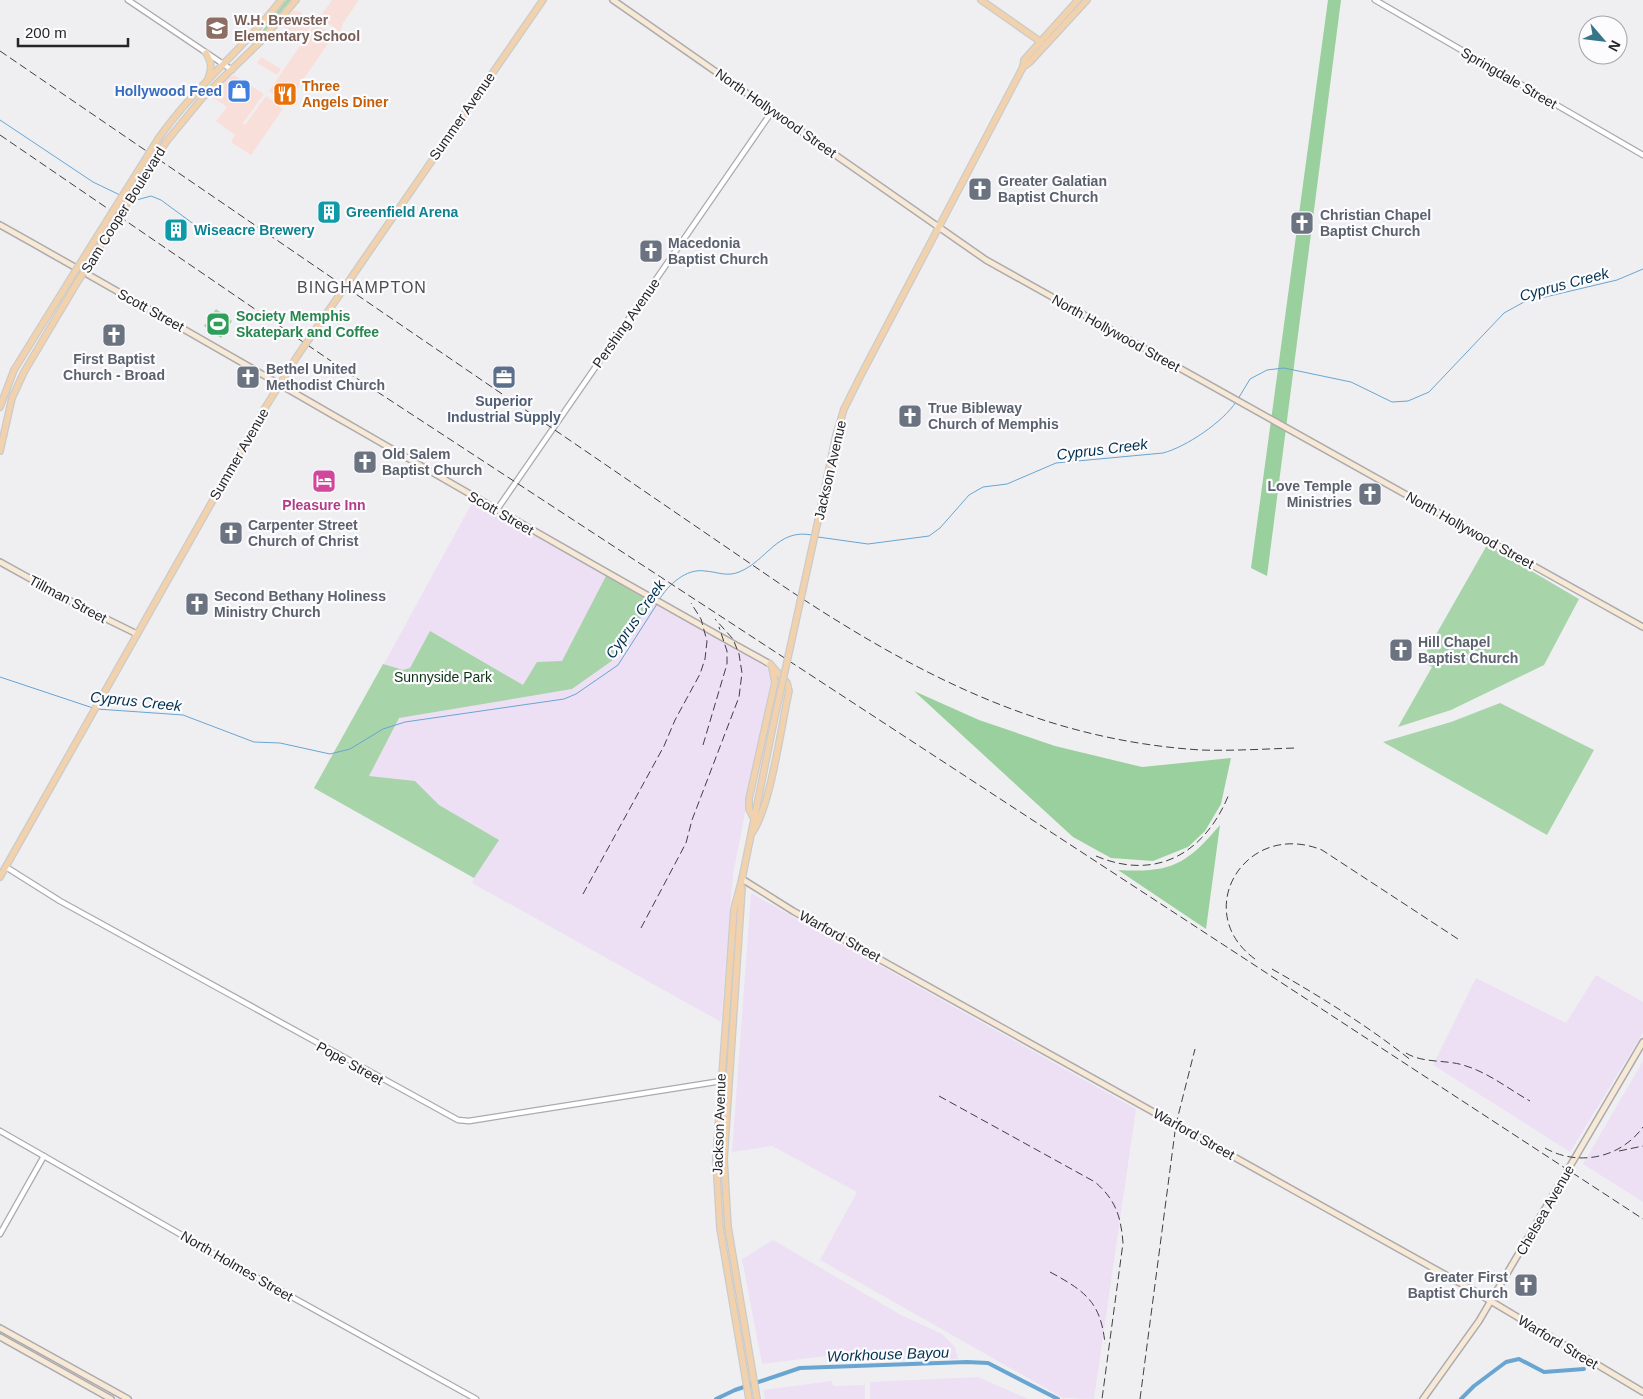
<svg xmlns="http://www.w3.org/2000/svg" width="1643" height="1399" font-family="Arial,sans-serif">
<rect width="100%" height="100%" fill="#efeff2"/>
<g fill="#f9dfda">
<path d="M332 0H359L343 23 340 32 320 17Z"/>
<path d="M293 10 298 11 313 22 302 39 280 24Z"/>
<path d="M315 24 336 37 327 45 288 102 285 101 269 91Z"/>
<path d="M261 57 281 69 277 75 257 63Z"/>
<path d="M234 75 264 94 243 123 245 125 266 96 283 109 251 155 231 142 235 135 216 121 227 107 209 95 228 78Z"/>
</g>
<g fill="#ede0f4">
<path d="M473 501 766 667 772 674 733 875 721 1022 472 883 474 878 314 788 332 759Z"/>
<path d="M751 893 1136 1109 1094 1399 1063 1398 820 1260 857 1192 772 1146 732 1152Z"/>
<path d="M1596 975 1643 1002V1033L1570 1152 1433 1065 1476 978 1566 1023Z"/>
<path d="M1643 1061V1202L1583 1164Z"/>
<path d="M773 1240 901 1315 942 1334 955 1347 958 1359 826 1361V1356L762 1364 742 1259Z"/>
<path d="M978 1377 1028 1399H870V1382Z"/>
<path d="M832 1381 833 1386 865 1385V1399H765L763 1390Z"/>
</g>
<g fill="#a8d4aa">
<path d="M286 0H291L253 45 252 44Z"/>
<path d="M216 309 232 321 221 338 204 326Z"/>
<path d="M1487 545 1579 599 1544 665 1451 710 1398 727 1432 667 1421 661Z"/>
<path d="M606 576 651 602 613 660 572 689 399 718 369 776 415 781 439 805 499 840 474 878 314 788 383 664 403 670 410 668 430 631 523 685 537 662 562 661Z"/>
<path d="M1500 703 1594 750 1547 835 1383 742 1451 722Z"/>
</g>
<g fill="#9ad09d">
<path d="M1328 0H1341L1267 576 1251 568Z"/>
<path d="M914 691 979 720 1055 746 1142 767 1231 758 1221 804 1205 831 1188 847 1153 861 1111 858 1073 837Z"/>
<path d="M1220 825 1206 929 1118 870C1171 873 1186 865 1220 825Z"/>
</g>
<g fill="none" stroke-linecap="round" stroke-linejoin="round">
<g stroke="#69a5d1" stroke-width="1">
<path d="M0 120 93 182 120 195"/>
<path d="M133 201 151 196 161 200 199 228"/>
<path d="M1238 399 1250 379 1267 370 1284 368 1351 382 1392 402 1408 401 1429 392 1504 313 1524 302 1617 280 1643 269"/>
<path d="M818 537 868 544 929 536 940 528 969 495 983 487 1007 484 1056 463 1163 453C1186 447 1223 422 1236 402"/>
<path d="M659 600C668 585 686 568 705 571 718 572 727 577 739 572 767 561 777 528 812 535"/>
<path d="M0 677 93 708"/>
<path d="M97 709 183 715 254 742 280 743 330 754 350 749 383 729 405 722 564 699 576 694 618 665 657 604"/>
</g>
<g stroke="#69a5d1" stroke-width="4">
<path d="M716 1399 735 1390 800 1368 967 1362 988 1363 1058 1399"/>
<path d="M1461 1399 1474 1386 1506 1362 1519 1359 1544 1372 1584 1369"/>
</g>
<g stroke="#ababad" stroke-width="7">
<g id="tertiary">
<path d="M128 0 232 70"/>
<path d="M1375 0 1643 155"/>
<path d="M496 511 773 110"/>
<path d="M6 867 60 901 458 1120 469 1121 728 1080"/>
<path d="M0 1131 227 1261 476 1399"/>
<path d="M0 1234 44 1156"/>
</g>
</g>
<g stroke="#ababad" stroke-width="8">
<g id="secondary">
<path d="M613 0 986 260 1643 627"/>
<path d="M0 225C258 369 511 521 770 664"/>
<path d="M0 562 76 604 137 634"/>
<path d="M742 879 793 911 1469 1288 1643 1392"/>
<path d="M0 1328 128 1399"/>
<path d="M0 1337 111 1399"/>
<path d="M1423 1399 1479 1321 1643 1042"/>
</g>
</g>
<g stroke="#cbcbcb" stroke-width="8">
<g id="primary">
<path d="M981 0 1041 42"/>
<path d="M206 53C212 63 212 68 208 79"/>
<path d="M1023 67 1030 62 1087 0"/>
<path d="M158 139C194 87 244 49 281 0"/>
<path d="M166 142 203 97 261 41 296 0"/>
<path d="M373 246 543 0"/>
<path d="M0 407 14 370 71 278"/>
<path d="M0 451 12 398 24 372 78 281"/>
<path d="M819 516 836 435 844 409 861 375 1023 67 1024 60 1078 0"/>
<path d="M753 817 749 809V799L775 682 772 668"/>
<path d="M752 833C771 806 781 726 789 691L787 683 770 664"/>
<path d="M0 877 265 408"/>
<path d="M742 888 724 1159 728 1227 757 1399"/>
<path d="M749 1399 720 1228 716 1159 734 909 742 879 774 721"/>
</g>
</g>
<use href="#tertiary" stroke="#fff" stroke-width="4.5"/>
<use href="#secondary" stroke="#f8e8d6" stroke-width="5"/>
<use href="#primary" stroke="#f2d2ad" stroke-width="5.5"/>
<g stroke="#3f3f41" stroke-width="1" stroke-dasharray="8 4" stroke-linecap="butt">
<path d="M0 51 789 590C918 675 1043 740 1201 750 1232 751 1264 749 1295 748"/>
<path d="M0 135 350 374 1643 1219"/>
<path d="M703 745 727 664V651L719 627"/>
<path d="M1096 856C1157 882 1206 852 1229 794"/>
<path d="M583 894 664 746 675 720 700 674 705 659 707 641 701 619 691 603"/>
<path d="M641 928 686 843 692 820 739 697 742 673 739 654 733 639 715 619"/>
<path d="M1255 959C1190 912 1245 819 1322 850L1461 941"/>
<path d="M1272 969C1321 997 1368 1026 1412 1061"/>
<path d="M1406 1053C1424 1064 1447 1059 1466 1066 1489 1073 1510 1090 1530 1101"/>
<path d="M939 1096 1095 1182C1116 1200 1121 1217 1123 1243L1102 1399"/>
<path d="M1545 1148C1578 1167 1621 1158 1643 1127"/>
<path d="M1619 1151 1643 1146"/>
<path d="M1050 1272C1085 1291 1101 1302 1105 1344"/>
<path d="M1140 1399 1176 1124 1195 1049"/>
</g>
<g stroke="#cbcbcb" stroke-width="8" stroke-linecap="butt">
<g id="primary-bridge">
<path d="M71 278 158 139"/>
<path d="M78 281 166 142"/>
<path d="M265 408 296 358 373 246"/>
<path d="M774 721 819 516"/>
</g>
</g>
<use href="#primary-bridge" stroke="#f2d2ad" stroke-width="5.5"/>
</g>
<defs>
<g id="school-square" transform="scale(1.25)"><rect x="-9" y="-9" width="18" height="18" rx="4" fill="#8d6e63" stroke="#fcfcff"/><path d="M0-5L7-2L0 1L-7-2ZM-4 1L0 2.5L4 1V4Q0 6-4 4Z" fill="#fff"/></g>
<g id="shop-square" transform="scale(1.25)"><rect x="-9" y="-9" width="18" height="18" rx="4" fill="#3f7fe0" stroke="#fcfcff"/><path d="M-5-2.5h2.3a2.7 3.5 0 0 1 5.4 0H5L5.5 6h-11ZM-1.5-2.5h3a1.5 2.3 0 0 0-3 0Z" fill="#fff"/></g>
<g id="restaurant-square" transform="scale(1.25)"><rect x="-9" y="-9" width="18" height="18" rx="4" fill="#e8710a" stroke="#fcfcff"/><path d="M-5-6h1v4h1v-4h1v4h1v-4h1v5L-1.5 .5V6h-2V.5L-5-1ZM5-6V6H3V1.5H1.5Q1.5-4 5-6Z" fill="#fff"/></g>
<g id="church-square" transform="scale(1.25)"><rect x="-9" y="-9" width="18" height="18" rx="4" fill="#6b7280" stroke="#fcfcff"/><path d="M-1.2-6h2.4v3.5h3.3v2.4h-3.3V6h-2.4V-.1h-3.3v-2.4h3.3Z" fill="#fff"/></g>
<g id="building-square" transform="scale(1.25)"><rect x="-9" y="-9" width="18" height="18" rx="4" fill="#0f9aa8" stroke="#fcfcff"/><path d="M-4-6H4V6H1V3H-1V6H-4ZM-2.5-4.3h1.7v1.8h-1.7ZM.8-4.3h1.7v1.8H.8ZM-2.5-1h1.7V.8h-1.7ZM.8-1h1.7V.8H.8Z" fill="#fff"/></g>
<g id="stadium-square" transform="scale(1.25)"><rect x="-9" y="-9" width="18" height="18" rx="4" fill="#2e9e5b" stroke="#fcfcff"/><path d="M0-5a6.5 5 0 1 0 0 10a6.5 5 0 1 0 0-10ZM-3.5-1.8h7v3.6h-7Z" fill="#fff"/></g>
<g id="office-square" transform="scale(1.25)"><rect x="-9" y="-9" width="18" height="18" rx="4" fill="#5c6f8a" stroke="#fcfcff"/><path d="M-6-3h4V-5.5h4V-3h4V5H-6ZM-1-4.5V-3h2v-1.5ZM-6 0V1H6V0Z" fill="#fff"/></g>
<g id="hotel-square" transform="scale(1.25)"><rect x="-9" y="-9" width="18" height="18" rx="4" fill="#d1479c" stroke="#fcfcff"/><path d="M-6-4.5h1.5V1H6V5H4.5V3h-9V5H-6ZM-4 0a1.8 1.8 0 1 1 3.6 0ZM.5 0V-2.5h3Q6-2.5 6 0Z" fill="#fff"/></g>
</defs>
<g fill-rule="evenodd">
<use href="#school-square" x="217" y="28"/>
<use href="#shop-square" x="239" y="91"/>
<use href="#restaurant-square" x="285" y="94"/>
<use href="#church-square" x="980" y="189"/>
<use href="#building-square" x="329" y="212"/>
<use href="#church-square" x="1302" y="223"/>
<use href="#building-square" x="176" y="230"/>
<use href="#church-square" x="651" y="251"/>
<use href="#stadium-square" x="218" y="324"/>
<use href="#church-square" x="114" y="335"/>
<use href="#church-square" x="248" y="377"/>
<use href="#office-square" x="504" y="377"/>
<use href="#church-square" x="910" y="416"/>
<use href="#church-square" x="365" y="462"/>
<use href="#hotel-square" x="324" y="481"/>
<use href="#church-square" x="1370" y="494"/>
<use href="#church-square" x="231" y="533"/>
<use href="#church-square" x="197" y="604"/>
<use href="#church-square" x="1401" y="650"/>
<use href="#church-square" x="1526" y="1285"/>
</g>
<g text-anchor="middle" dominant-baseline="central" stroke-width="4.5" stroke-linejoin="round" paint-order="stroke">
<g font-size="14" font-weight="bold" fill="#785e54" stroke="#fcfcff" text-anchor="start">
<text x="234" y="20">W.H. Brewster<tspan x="234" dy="16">Elementary School</tspan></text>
</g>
<g font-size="14" fill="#252526" stroke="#fcfcff">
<text transform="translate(1509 78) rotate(30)">Springdale Street</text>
<text transform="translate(776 113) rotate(35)">North Hollywood Street</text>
<text transform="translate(462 116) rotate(-55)">Summer Avenue</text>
<text transform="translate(123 210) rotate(-58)">Sam Cooper Boulevard</text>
<text transform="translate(151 310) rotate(29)">Scott Street</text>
<text transform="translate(626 323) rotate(-55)">Pershing Avenue</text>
<text transform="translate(1116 333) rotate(29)">North Hollywood Street</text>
<text transform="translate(239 454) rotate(-60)">Summer Avenue</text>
<text transform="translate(830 470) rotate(-77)">Jackson Avenue</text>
<text transform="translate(501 513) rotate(30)">Scott Street</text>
<text transform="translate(1470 530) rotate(29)">North Hollywood Street</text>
<text transform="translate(68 599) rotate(28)">Tillman Street</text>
<text transform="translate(840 936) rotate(29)">Warford Street</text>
<text transform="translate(350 1063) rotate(29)">Pope Street</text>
<text transform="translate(719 1124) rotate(-88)">Jackson Avenue</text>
<text transform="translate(1194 1134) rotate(29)">Warford Street</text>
<text transform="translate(1545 1210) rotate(-60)">Chelsea Avenue</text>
<text transform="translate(237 1266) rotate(30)">North Holmes Street</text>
<text transform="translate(1558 1342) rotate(31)">Warford Street</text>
</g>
<g font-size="14" font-weight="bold" fill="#c56008" stroke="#fcfcff" text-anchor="start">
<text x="302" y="86">Three<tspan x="302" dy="16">Angels Diner</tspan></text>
</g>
<g font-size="14" font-weight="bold" fill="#366cbe" stroke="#fcfcff" text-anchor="end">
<text x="222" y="91">Hollywood Feed</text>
</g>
<g font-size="14" font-weight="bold" fill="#5b616d" stroke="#fcfcff" text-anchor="start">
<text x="998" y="181">Greater Galatian<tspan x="998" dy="16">Baptist Church</tspan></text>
<text x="1320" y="215">Christian Chapel<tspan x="1320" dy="16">Baptist Church</tspan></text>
<text x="668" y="243">Macedonia<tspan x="668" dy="16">Baptist Church</tspan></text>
<text x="114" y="359" text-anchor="middle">First Baptist<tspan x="114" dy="16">Church - Broad</tspan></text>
<text x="266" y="369">Bethel United<tspan x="266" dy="16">Methodist Church</tspan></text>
<text x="928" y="408">True Bibleway<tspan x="928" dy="16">Church of Memphis</tspan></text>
<text x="382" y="454">Old Salem<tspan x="382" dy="16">Baptist Church</tspan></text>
<text x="1352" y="486" text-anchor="end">Love Temple<tspan x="1352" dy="16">Ministries</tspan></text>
<text x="248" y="525">Carpenter Street<tspan x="248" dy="16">Church of Christ</tspan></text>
<text x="214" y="596">Second Bethany Holiness<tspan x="214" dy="16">Ministry Church</tspan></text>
<text x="1418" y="642">Hill Chapel<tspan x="1418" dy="16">Baptist Church</tspan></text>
<text x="1508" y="1277" text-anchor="end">Greater First<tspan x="1508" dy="16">Baptist Church</tspan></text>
</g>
<g font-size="14" font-weight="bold" fill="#0d838f" stroke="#fcfcff" text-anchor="start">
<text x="346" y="212">Greenfield Arena</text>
<text x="194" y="230">Wiseacre Brewery</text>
</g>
<g font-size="14" font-weight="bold" fill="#27864d" stroke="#fcfcff" text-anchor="start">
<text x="236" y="316">Society Memphis<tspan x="236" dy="16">Skatepark and Coffee</tspan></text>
</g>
<g font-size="14" font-weight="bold" fill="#4e5e75" stroke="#fcfcff">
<text x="504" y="401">Superior<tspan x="504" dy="16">Industrial Supply</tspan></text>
</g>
<g font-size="14" font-weight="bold" fill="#b23c85" stroke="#fcfcff">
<text x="324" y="505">Pleasure Inn</text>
</g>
<g font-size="14" fill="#0c3312" stroke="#fcfcff">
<text x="443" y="677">Sunnyside Park</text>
</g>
<g font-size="15" font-style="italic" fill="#00304e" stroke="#fcfcff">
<text transform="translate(1564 284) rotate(-15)">Cyprus Creek</text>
<text transform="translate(1102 449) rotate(-7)">Cyprus Creek</text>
<text transform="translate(635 619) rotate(-55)">Cyprus Creek</text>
<text transform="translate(136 701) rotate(6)">Cyprus Creek</text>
<text transform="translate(888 1354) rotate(-2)">Workhouse Bayou</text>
</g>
<g font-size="16" letter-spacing="1" fill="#4e4e50" stroke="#fcfcff">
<text x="362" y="287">BINGHAMPTON</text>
</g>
</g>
<g transform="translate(1603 40) rotate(118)"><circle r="24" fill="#fcfcff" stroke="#a6a6a8"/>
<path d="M0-4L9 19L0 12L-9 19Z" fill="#357788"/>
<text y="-8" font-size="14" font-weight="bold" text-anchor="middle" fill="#252526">N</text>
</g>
<path d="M18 38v8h110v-8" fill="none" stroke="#252526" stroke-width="2.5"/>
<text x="25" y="38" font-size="15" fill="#252526" stroke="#fcfcff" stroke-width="4" paint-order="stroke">200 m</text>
</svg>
